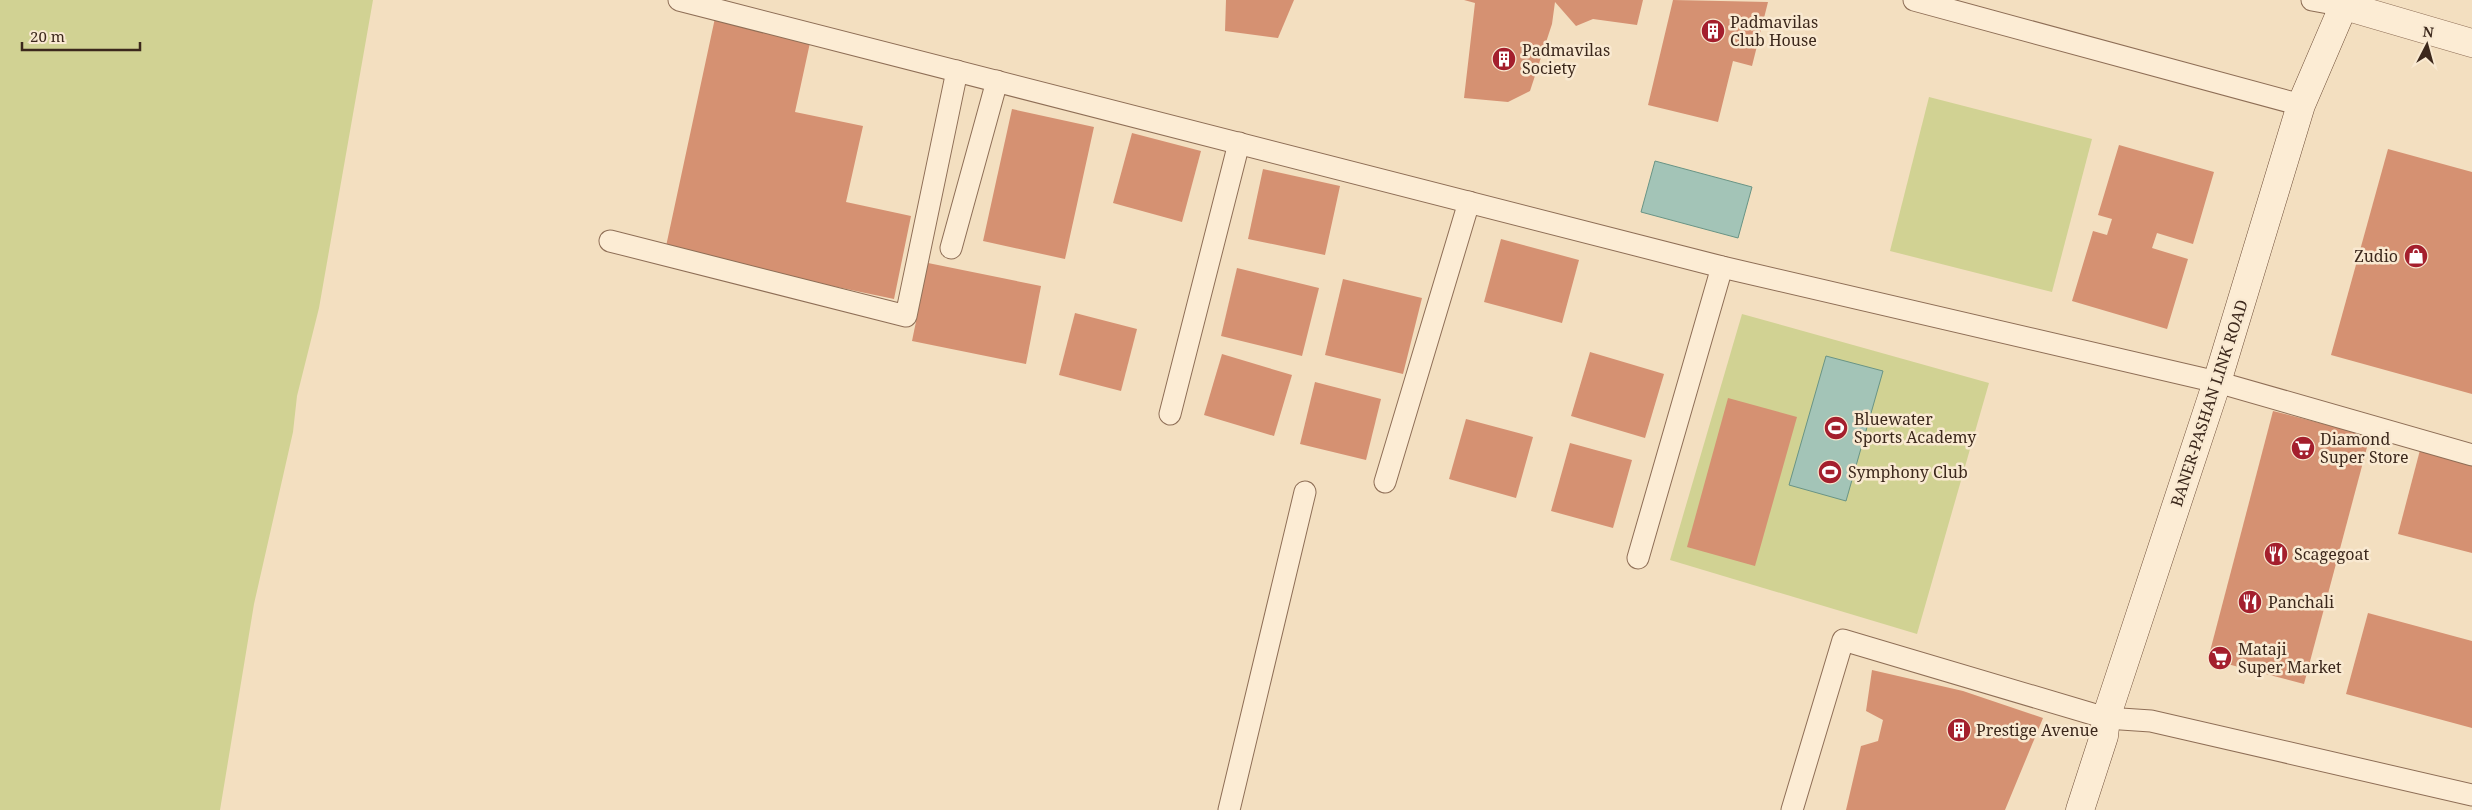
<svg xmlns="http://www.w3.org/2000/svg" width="2472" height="810" font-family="'Noto Serif',serif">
<rect width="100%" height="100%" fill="#f3dfc0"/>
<g fill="#d1d293">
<path d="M0 0H373L319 308 297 396 293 432 254 604 220 810H0Z"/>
<path d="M1929 97 2092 139 2052 292 1890 251Z"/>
<path d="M1742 314 1989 383 1917 634 1670 560Z"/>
</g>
<g fill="#a3c4b7" stroke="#699485">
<path d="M1655 161 1752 187 1738 238 1641 212Z"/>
<path d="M1826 356 1883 371 1846 501 1789 485Z"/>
</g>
<g fill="#d59172">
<path d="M1226 0H1294L1278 38 1225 31Z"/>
<path d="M1464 0H1643L1637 25 1593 19 1576 26 1555 2 1552 24 1530 91 1508 102 1464 98 1475 3Z"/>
<path d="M1673 0 1768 2 1752 66 1733 61 1718 122 1648 105Z"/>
<path d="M715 18 811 38 795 112 863 126 846 202 911 216 894 299 665 251Z"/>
<path d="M1012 109 1094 127 1065 259 983 241Z"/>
<path d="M1132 133 1201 151 1182 222 1113 203Z"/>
<path d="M2119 145 2214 172 2193 244 2157 233 2152 248 2188 259 2167 329 2072 301 2093 231 2107 235 2112 219 2098 215Z"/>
<path d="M2388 149 2472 172V394L2331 355Z"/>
<path d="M1263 169 1340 186 1325 255 1248 239Z"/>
<path d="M1501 239 1579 260 1562 323 1484 302Z"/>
<path d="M928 263 1041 286 1026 364 912 341Z"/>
<path d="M1237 268 1319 288 1302 356 1221 336Z"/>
<path d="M1343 279 1422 298 1403 374 1325 355Z"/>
<path d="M1075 313 1137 329 1121 391 1059 375Z"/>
<path d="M1590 352 1664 374 1645 438 1571 416Z"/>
<path d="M1222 354 1292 375 1274 436 1204 415Z"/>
<path d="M1315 382 1381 399 1366 460 1300 444Z"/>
<path d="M1728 398 1797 417 1755 566 1687 547Z"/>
<path d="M2273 411 2370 436 2304 684 2208 659Z"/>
<path d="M1466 419 1533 437 1516 498 1449 479Z"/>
<path d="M1570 443 1632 460 1613 528 1551 511Z"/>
<path d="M2420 450 2472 464V553L2398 534Z"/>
<path d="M2368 613 2472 641V728L2346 694Z"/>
<path d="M1872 670 1963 691 2043 718 2005 810H1846L1861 746 1878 741 1883 720 1866 711Z"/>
</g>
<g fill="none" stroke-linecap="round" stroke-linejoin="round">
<g stroke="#8e6e56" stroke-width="23">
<g id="lane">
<path d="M679 0 1722 267 2217 382 2472 455"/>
<path d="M1914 0 2301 105"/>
<path d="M2312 0 2345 6"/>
<path d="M610 241 906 316 957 71"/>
<path d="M951 248 997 81"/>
<path d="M1170 414 1239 143"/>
<path d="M1385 482 1469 202"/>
<path d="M1638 558 1722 267"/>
<path d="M1229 810 1305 492"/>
<path d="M1792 810 1843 640 2106 718 2151 721 2472 795"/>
</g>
</g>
<g stroke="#8e6e56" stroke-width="29">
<path id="street" d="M2345 6 2472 43"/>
</g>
<g stroke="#704f39" stroke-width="29">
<path id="secondary" d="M2080 810 2104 736 2106 718 2217 382 2301 105 2346 0"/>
</g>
<use href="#lane" stroke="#fcecd4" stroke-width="21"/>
<use href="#street" stroke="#fcecd4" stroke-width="28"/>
<use href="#secondary" stroke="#fcecd4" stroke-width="28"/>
</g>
<defs>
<g id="building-disc" transform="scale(1.25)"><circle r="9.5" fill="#a41f2d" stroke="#f9e9d1"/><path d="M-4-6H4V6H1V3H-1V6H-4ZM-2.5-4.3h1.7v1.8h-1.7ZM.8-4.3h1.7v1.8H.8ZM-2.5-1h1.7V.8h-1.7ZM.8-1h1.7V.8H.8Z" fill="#fff"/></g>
<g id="shop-disc" transform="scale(1.25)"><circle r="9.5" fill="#a41f2d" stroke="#f9e9d1"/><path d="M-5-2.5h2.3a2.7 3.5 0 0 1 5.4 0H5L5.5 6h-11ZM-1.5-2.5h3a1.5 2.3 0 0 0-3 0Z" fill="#fff"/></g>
<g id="stadium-disc" transform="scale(1.25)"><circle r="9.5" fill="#a41f2d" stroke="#f9e9d1"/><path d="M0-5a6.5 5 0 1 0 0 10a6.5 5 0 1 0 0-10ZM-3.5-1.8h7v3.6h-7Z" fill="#fff"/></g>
<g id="supermarket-disc" transform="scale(1.25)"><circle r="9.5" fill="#a41f2d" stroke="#f9e9d1"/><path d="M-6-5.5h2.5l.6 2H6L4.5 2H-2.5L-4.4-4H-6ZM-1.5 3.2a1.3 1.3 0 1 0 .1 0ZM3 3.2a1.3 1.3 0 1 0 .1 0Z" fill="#fff"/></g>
<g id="restaurant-disc" transform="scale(1.25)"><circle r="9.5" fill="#a41f2d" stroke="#f9e9d1"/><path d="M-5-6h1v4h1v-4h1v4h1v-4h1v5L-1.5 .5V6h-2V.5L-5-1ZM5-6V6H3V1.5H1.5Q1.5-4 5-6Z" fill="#fff"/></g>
</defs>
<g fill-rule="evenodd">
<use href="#building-disc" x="1713" y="31"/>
<use href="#building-disc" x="1504" y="59"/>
<use href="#shop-disc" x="2416" y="256"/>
<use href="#stadium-disc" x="1836" y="428"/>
<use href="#supermarket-disc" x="2303" y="448"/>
<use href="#stadium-disc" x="1830" y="472"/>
<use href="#restaurant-disc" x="2276" y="554"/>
<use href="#restaurant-disc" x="2250" y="602"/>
<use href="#supermarket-disc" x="2220" y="658"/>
<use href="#building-disc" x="1959" y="730"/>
</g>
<g text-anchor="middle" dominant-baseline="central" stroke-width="5" stroke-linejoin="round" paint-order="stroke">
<g font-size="16" fill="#3c281c" stroke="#f9e9d1" text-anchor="start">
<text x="1730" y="22">Padmavilas<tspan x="1730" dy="18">Club House</tspan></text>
<text x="1522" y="50">Padmavilas<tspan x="1522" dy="18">Society</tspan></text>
<text x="2398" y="256" text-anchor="end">Zudio</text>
<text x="1854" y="419">Bluewater<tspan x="1854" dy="18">Sports Academy</tspan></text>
<text x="2320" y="439">Diamond<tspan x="2320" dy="18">Super Store</tspan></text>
<text x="1848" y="472">Symphony Club</text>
<text x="2294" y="554">Scagegoat</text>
<text x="2268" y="602">Panchali</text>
<text x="2238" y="649">Mataji<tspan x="2238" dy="18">Super Market</tspan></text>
<text x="1976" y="730">Prestige Avenue</text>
</g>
<g font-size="16" fill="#3c281c" stroke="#f9e9d1">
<text transform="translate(2209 403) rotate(-72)">BANER-PASHAN LINK ROAD</text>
</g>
</g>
<g transform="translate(2427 45) rotate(6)" stroke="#f9e9d1" stroke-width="4" paint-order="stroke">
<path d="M0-4L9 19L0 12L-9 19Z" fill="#3c281c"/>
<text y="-8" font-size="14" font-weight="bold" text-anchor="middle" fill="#3c281c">N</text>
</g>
<path d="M22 42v8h118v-8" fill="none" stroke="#3c281c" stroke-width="2.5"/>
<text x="30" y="42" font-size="15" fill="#3c281c" stroke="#f9e9d1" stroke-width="4" paint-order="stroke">20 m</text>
</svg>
